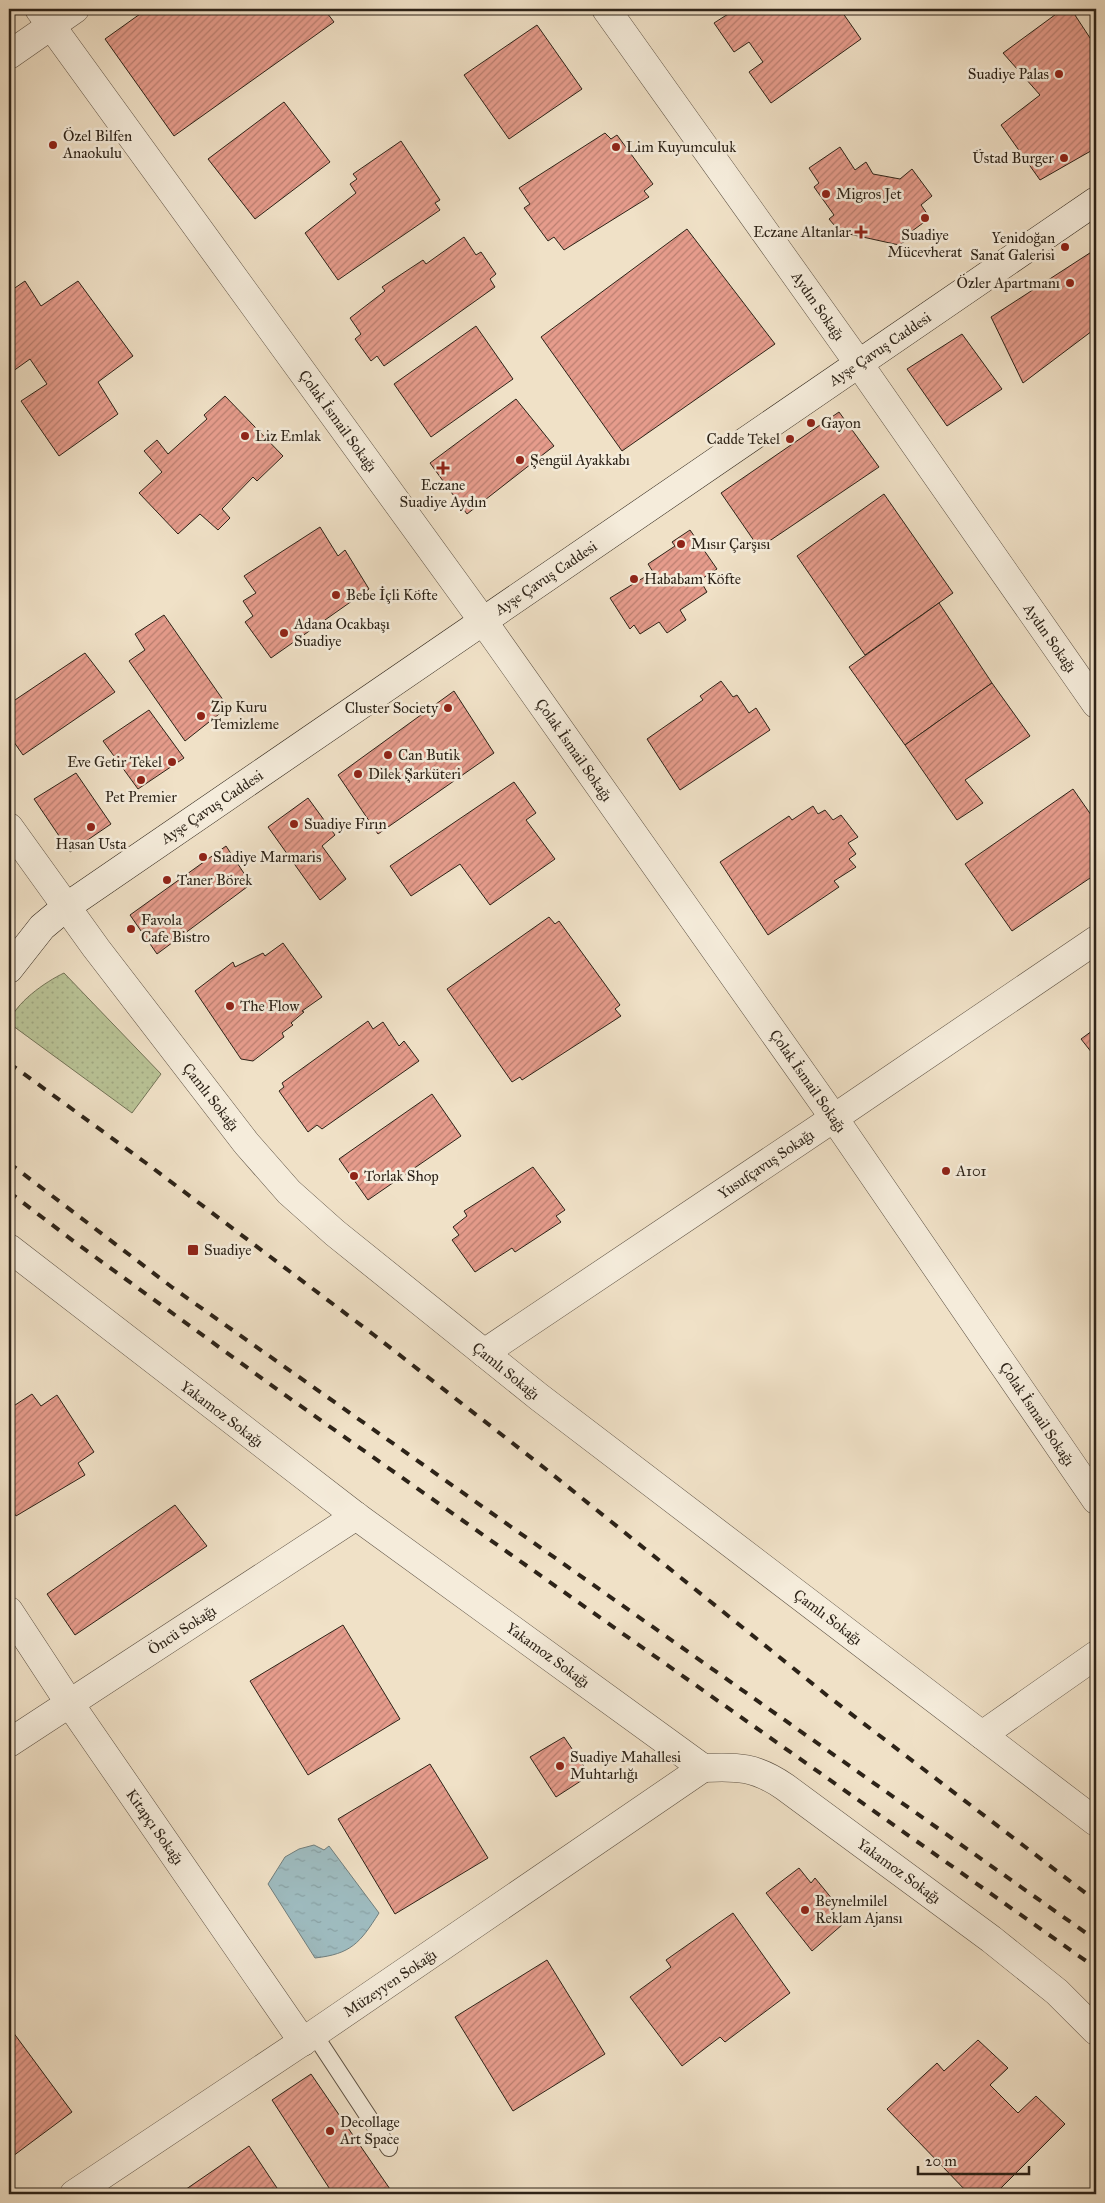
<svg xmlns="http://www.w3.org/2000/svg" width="1105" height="2203" font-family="'IM FELL Great Primer',serif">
<defs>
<pattern id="park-dots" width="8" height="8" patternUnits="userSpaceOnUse" patternTransform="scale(1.25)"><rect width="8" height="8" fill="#b9c396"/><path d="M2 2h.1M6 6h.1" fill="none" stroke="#9fa781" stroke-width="1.8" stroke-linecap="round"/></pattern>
<pattern id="water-ripples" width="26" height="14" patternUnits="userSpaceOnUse" patternTransform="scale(1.25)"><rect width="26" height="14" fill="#9ebbbf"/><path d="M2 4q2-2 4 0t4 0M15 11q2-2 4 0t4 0" fill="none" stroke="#88a0a3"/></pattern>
<pattern id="building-hatch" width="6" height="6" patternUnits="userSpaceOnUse" patternTransform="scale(1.25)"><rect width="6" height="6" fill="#e69c8c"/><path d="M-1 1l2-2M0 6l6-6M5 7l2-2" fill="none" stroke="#bb7f71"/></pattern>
</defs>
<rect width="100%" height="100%" fill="#f0e1c7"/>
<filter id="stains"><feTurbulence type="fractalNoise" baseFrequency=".004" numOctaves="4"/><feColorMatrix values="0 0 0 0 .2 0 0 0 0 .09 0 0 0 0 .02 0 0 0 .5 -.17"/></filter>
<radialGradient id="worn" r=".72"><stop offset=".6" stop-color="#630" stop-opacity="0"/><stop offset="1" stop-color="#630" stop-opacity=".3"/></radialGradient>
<path fill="url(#park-dots)" stroke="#737357" d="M64 973 161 1074 132 1113 9 1023C15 1003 45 982 64 973Z"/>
<path fill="url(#water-ripples)" stroke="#717e7c" d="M314 1845 324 1850 329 1846 379 1913C360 1943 351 1954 315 1958L268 1884 285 1857 299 1849Z"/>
<g fill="url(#building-hatch)" stroke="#2d2318">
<path d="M147 9H324L334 22 174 136 105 39Z"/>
<path d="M736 9H840L861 39 771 103 749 72 763 62 749 42 734 52 714 23Z"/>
<path d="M1063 9H1071L1096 47V148L1040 180 1001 125 1040 95 1003 53Z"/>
<path d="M537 25 582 89 509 139 464 75Z"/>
<path d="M284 102 330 162 255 219 208 159Z"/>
<path d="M605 133 611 139 617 135 653 184 644 191 649 197 564 250 554 237 548 241 524 208 530 204 519 188Z"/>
<path d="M401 141 440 200 435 203 440 210 338 280 305 233 356 193 350 184 357 179 353 174Z"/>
<path d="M840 147 855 170 866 162 873 174 900 179 912 169 932 196 921 205 930 218 912 231 915 235 899 245 840 232 829 219 834 215 814 187 819 183 809 168Z"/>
<path d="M687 229 775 344 622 451 541 337Z"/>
<path d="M464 237 476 255 481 252 496 274 490 279 495 287 384 366 377 356 371 361 355 339 361 334 350 318 385 291 382 287 423 260 426 264Z"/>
<path d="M1096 249V328L1023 383 991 317Z"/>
<path d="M25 281 41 306 78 281 133 356 98 382 118 414 59 456 21 401 47 384 30 359 9 374V292Z"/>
<path d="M476 326 513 379 431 437 394 384Z"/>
<path d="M962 334 1002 389 947 426 907 369Z"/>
<path d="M225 396 283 456 257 481 253 477 222 509 230 518 218 530 200 514 178 534 139 493 162 472 144 451 157 440 168 454 207 419 204 415Z"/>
<path d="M516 399 554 446 467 514 430 463Z"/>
<path d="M839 412 879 467 759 548 721 493Z"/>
<path d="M884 494 953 593 865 655 797 556Z"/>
<path d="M320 527 338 556 345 550 369 589 271 658 245 622 253 616 243 601 256 593 244 576Z"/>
<path d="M690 530 717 569 700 580 707 592 680 610 686 620 667 633 659 622 640 634 634 625 630 629 610 598 653 572 648 564 675 546 672 542Z"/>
<path d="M939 603 992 683 905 745 849 667Z"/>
<path d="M164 615 228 707 185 741 129 661 145 650 135 634Z"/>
<path d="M85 653 115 692 23 755 9 735V704Z"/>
<path d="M721 681 733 697 737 695 749 713 756 708 770 730 680 790 647 739 703 700 700 696Z"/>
<path d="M992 683 1030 736 965 780 983 803 957 820 905 745Z"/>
<path d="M454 691 494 753 378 834 338 775Z"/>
<path d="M149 710 184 758 138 789 103 741Z"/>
<path d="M76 773 111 824 70 852 34 799Z"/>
<path d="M514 782 536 813 526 820 555 859 490 905 460 864 411 896 390 866Z"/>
<path d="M1073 789 1096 822V874L1012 931 965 864Z"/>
<path d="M308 798 335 835 322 846 346 879 320 900 268 827Z"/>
<path d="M813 806 818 814 825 810 833 820 841 815 858 837 848 843 856 854 849 859 856 867 834 881 839 887 768 935 720 862 789 816 792 820Z"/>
<path d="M226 846 251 884 157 954 130 915Z"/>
<path d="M549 917 555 924 559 921 620 1005 615 1009 621 1016 522 1080 520 1077 512 1082 447 989Z"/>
<path d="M283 943 322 997 302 1011 304 1012 291 1023 293 1025 282 1033 284 1037 253 1061 241 1059 195 991 233 962 235 967 263 953 265 956Z"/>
<path d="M368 1021 373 1029 383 1022 399 1046 404 1041 419 1061 322 1129 317 1125 308 1132 279 1091 284 1087 282 1083Z"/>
<path d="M1096 1028V1058L1081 1039Z"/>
<path d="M432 1094 461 1136 368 1200 339 1159Z"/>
<path d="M533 1167 565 1210 556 1216 561 1222 515 1252 512 1248 475 1272 452 1240 459 1235 453 1227 467 1216 464 1211Z"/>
<path d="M32 1394 41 1406 57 1395 94 1452 78 1463 85 1475 16 1516 9 1505V1409Z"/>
<path d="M175 1505 207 1546 75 1635 47 1594Z"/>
<path d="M343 1625 400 1719 308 1775 250 1681Z"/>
<path d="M564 1737 590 1775 556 1797 530 1757Z"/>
<path d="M430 1764 488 1858 395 1914 338 1819Z"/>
<path d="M799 1868 811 1883 815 1878 833 1900 828 1905 843 1924 812 1951 766 1893Z"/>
<path d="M733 1913 790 1993 725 2042 720 2037 682 2066 630 1997 671 1967 666 1960Z"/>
<path d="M547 1960 605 2054 513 2111 455 2017Z"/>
<path d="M10 2028 72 2112 9 2159V2029Z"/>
<path d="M978 2040 1008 2068 990 2085 1018 2113 1036 2096 1065 2124 995 2194H969L887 2109 937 2063 944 2071Z"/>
<path d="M311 2074 392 2192 388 2194H333L272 2100Z"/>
<path d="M249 2146 281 2194H179Z"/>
</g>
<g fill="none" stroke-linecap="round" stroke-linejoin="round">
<g stroke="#5e5244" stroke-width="18">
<path id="lane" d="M314 2034 389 2148"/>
</g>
<g stroke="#5e5244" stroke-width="29">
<g id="street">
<path d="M39 9 483 621 834 1118 1096 1500"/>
<path d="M606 9 859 364 1096 704"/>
<path d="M9 55 75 9"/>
<path d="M9 827 96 948 246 1143 289 1192 335 1233 539 1397 1096 1822"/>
<path d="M9 1248 356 1516 703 1768C738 1766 756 1767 785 1787L991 1939 1057 1992 1096 2031"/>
<path d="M484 1353 834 1118 1096 940"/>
<path d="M9 1611 70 1704 303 2042"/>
<path d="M982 1735 1096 1655"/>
<path d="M9 1743 356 1516"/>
<path d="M74 2194 314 2034 703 1768"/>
</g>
</g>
<g stroke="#2d2318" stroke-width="29">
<path id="secondary" d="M9 969 42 927 66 907 1096 201"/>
</g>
<use href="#lane" stroke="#f5ecdb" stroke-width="16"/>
<use href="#street" stroke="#f5ecdb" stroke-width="28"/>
<use href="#secondary" stroke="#f5ecdb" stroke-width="28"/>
<g stroke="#2d2318" stroke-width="4" stroke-dasharray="9 9" stroke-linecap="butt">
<path d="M9 1063 146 1163 374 1335 547 1470 829 1697 1096 1901"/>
<path d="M9 1163 173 1288 1096 1940"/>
<path d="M9 1192 76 1243 278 1390 1096 1968"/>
</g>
</g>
<g fill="#8f2418" stroke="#f5ecdb" stroke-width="2">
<circle cx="1059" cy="74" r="5"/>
<circle cx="53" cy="145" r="5"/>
<circle cx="616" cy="147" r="5"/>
<circle cx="1064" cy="158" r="5"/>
<circle cx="826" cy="194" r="5"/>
<circle cx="925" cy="218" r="5"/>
<path d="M858.5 224.5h5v5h5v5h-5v5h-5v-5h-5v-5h5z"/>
<circle cx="1065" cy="247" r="5"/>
<circle cx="1070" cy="283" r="5"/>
<circle cx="811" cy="423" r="5"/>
<circle cx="245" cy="436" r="5"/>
<circle cx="790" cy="439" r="5"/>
<circle cx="520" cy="460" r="5"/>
<path d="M440.5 460.5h5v5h5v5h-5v5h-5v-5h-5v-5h5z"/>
<circle cx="681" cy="544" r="5"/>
<circle cx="634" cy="579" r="5"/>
<circle cx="336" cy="595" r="5"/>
<circle cx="284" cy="633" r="5"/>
<circle cx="448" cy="708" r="5"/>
<circle cx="201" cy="716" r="5"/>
<circle cx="388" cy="755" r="5"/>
<circle cx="172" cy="762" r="5"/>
<circle cx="358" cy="774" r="5"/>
<circle cx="141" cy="780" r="5"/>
<circle cx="294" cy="824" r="5"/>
<circle cx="91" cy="827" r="5"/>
<circle cx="203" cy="857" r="5"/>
<circle cx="167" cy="880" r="5"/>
<circle cx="131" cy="929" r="5"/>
<circle cx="230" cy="1006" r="5"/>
<circle cx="946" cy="1171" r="5"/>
<circle cx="354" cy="1176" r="5"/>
<rect x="187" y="1244" width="12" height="12" rx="2.5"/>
<circle cx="560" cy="1766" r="5"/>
<circle cx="805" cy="1910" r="5"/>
<circle cx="330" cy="2131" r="5"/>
</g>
<g text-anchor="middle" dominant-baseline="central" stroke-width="5" stroke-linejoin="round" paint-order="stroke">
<g font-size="15" fill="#2d2318" stroke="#f5ecdb" text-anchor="start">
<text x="1049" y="74" text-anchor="end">Suadiye Palas</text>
<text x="63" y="136">Özel Bilfen<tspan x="63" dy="17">Anaokulu</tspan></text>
<text x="626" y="147">Lim Kuyumculuk</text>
<text x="1054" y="158" text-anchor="end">Üstad Burger</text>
<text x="836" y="194">Migros Jet</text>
<text x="851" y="232" text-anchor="end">Eczane Altanlar</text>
<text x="925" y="235" text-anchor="middle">Suadiye<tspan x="925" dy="17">Mücevherat</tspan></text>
<text x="1055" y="238" text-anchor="end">Yenidoğan<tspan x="1055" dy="17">Sanat Galerisi</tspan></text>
<text x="1060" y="283" text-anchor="end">Özler Apartmanı</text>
<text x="821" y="423">Gayon</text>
<text x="255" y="436">Liz Emlak</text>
<text x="780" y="439" text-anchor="end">Cadde Tekel</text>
<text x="530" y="460">Şengül Ayakkabı</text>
<text x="443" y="485" text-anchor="middle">Eczane<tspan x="443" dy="17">Suadiye Aydın</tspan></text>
<text x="691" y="544">Mısır Çarşısı</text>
<text x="644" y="579">Hababam Köfte</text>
<text x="346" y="595">Bebe İçli Köfte</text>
<text x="294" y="624">Adana Ocakbaşı<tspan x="294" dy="17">Suadiye</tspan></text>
<text x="211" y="707">Zip Kuru<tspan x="211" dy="17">Temizleme</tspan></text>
<text x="438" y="708" text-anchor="end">Cluster Society</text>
<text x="398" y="755">Can Butik</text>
<text x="162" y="762" text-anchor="end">Eve Getir Tekel</text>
<text x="368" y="774">Dilek Şarküteri</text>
<text x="141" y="797" text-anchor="middle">Pet Premier</text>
<text x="304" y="824">Suadiye Fırın</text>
<text x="91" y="844" text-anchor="middle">Hasan Usta</text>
<text x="213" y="857">Sıadiye Marmaris</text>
<text x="177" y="880">Taner Börek</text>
<text x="141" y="920">Favola<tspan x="141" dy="17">Cafe Bistro</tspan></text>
<text x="240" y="1006">The Flow</text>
<text x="956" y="1171">A101</text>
<text x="364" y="1176">Torlak Shop</text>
<text x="204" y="1250">Suadiye</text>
<text x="570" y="1757">Suadiye Mahallesi<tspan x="570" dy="17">Muhtarlığı</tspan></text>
<text x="815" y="1901">Beynelmilel<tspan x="815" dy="17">Reklam Ajansı</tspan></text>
<text x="340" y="2122">Decollage<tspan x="340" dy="17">Art Space</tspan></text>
</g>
<g font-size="15" fill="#2d2318" stroke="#f5ecdb">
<text transform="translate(818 306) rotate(55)">Aydın Sokağı</text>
<text transform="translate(880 349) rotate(-34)">Ayşe Çavuş Caddesi</text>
<text transform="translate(338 421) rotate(54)">Çolak İsmail Sokağı</text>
<text transform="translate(546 578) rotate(-34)">Ayşe Çavuş Caddesi</text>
<text transform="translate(1050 638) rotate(55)">Aydın Sokağı</text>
<text transform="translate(574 750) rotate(55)">Çolak İsmail Sokağı</text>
<text transform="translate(212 807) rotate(-34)">Ayşe Çavuş Caddesi</text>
<text transform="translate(808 1081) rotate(55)">Çolak İsmail Sokağı</text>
<text transform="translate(211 1097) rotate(52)">Çamlı Sokağı</text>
<text transform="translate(766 1164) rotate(-34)">Yusufçavuş Sokağı</text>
<text transform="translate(506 1371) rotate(39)">Çamlı Sokağı</text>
<text transform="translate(222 1414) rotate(37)">Yakamoz Sokağı</text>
<text transform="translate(1037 1414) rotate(56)">Çolak İsmail Sokağı</text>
<text transform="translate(828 1617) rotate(37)">Çamlı Sokağı</text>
<text transform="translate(182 1630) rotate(-33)">Öncü Sokağı</text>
<text transform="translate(548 1655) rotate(36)">Yakamoz Sokağı</text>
<text transform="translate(155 1827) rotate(55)">Kitapçı Sokağı</text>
<text transform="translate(899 1871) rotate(36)">Yakamoz Sokağı</text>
<text transform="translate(390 1983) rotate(-34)">Müzeyyen Sokağı</text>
</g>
</g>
<rect width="1105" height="2203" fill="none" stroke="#f0e1c7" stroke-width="30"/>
<rect x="10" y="10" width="1085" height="2183" fill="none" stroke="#2d2318" stroke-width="2.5"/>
<rect x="15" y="15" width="1075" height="2173" fill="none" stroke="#2d2318"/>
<path d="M918 2166v8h111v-8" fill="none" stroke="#2d2318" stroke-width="2.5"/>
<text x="925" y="2166" font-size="15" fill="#2d2318" stroke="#f5ecdb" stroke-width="4" paint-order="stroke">20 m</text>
<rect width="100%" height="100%" filter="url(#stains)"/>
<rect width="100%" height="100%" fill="url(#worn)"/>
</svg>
